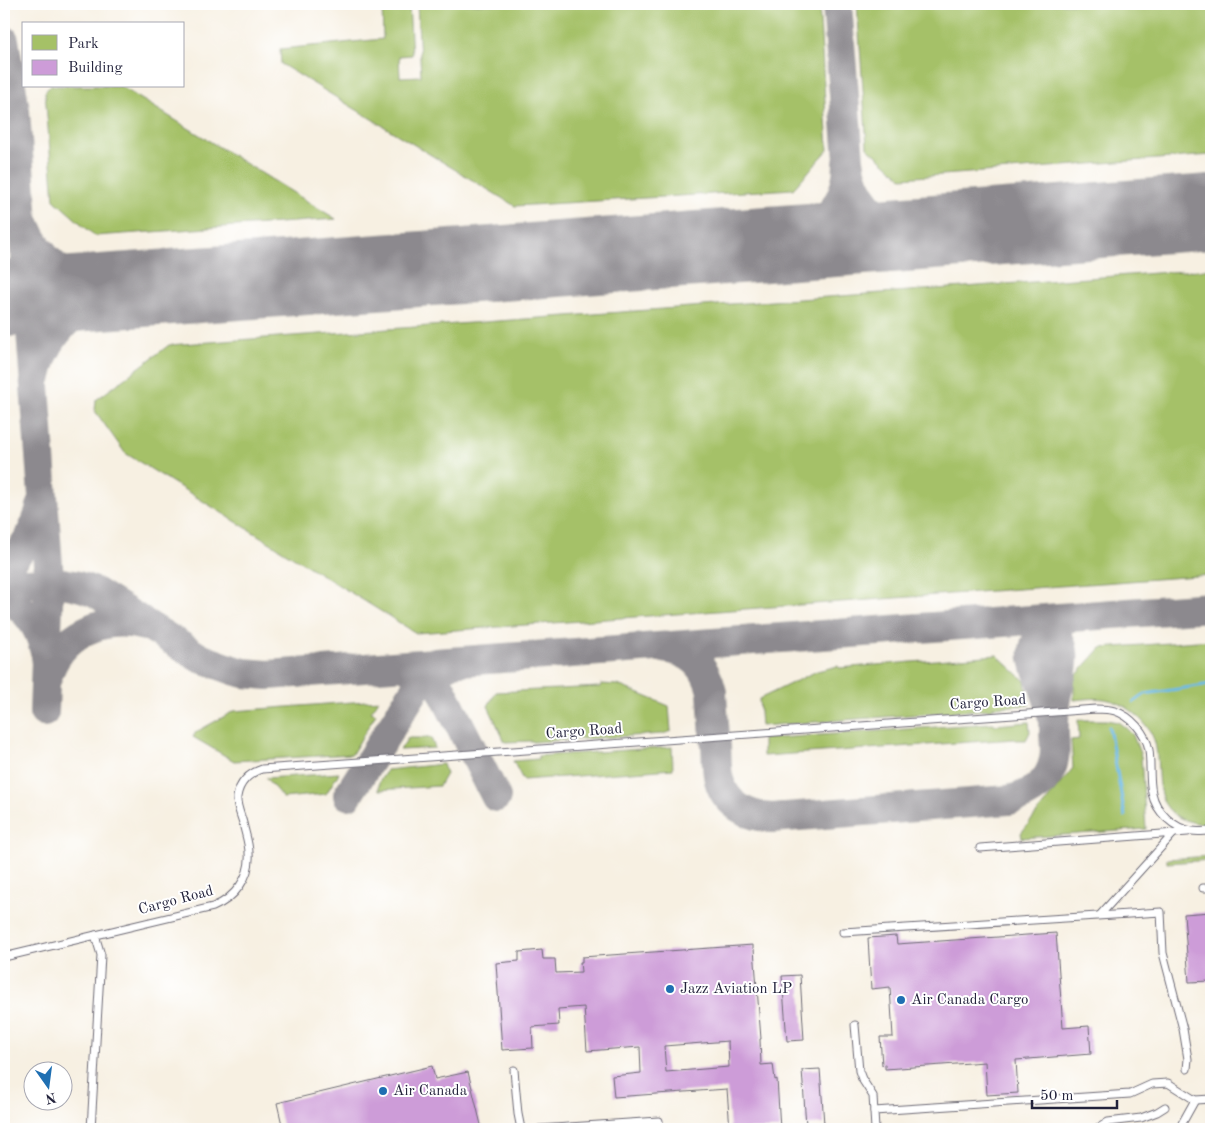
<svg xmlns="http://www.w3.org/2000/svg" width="1215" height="1133" font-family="'Old Standard TT',serif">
<rect width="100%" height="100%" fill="#fff"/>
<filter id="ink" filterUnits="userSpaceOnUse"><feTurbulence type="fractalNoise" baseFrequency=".02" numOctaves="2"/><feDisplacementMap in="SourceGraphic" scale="10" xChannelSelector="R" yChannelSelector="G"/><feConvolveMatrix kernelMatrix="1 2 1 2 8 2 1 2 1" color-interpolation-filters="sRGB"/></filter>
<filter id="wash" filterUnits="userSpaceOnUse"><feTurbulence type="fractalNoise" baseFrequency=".0096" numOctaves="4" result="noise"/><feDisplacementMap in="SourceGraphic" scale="20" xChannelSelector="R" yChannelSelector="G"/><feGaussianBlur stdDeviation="1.12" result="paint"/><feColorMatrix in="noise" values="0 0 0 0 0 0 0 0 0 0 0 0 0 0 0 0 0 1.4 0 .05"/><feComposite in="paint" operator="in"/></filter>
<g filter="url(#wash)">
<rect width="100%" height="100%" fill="#f7f0e2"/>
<g fill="#a5c167" stroke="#647251">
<path d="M382 4H409L412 55 399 56 400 77 421 76 417 4H819L828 150 793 189 515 206 281 64 280 49 383 39Z"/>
<path d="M857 4H1211V155L902 178 867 147Z"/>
<path d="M50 86H120L336 219 95 236 54 200 45 92Z"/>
<path d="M1211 269V575L416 633 125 453 95 411 96 400 169 345Z"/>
<path d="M1211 640V824L1209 825C1198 823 1185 822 1175 815 1152 798 1161 768 1155 743 1150 724 1128 704 1109 700 1098 697 1085 699 1074 700V678L1101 648Z"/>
<path d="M997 655 1025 681 1029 705 993 707V709L761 726 759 699 817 671 838 666 839 668Z"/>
<path d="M601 684 618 685 669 706 671 731 663 734 533 742 532 741 505 742 488 706 496 692 600 687Z"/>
<path d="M379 700 371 712 376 714 352 754 234 761 193 737 196 732 234 711Z"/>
<path d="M1078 720H1106L1118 722 1126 728 1133 735 1141 756 1146 829 1022 838 1021 833 1073 768 1071 740 1079 739Z"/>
<path d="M1029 722 1030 732 1026 740H1016L1015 739 763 756V739L993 723 996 725Z"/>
<path d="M408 738H431L435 748 400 750Z"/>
<path d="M672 747 673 769 523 780 513 761 538 759V756Z"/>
<path d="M443 764 446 774 439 786 379 790V782L387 770Z"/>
<path d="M339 773 326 794 283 798 266 778Z"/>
<path d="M1211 856V860L1167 863V859Z"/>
</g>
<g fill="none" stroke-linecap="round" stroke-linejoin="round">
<g stroke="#6dbbe7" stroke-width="3">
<path d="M1134 702 1145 694 1211 684"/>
<path d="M1109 727 1125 816"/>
</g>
<g stroke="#8c898e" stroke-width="30">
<path d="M837 4 849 160C853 195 876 223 912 229 926 231 941 230 955 230"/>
<path d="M4 40 15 111 49 579 44 712"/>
<path d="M26 225C39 258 66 282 101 287 110 289 119 288 128 289"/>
<path d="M755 245C770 242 786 241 800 235 831 223 848 195 848 163"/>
<path d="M37 376C43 346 63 318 91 305 107 297 125 294 142 289"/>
<path d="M4 567C23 551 35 531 41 507"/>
<path d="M4 585C39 582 61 578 95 592L200 658 233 670 244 673 268 675 1211 607"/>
<path d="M4 596C25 608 39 625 44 649"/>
<path d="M664 648C691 651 706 666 712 692 713 710 714 728 716 746 717 757 716 770 719 780 726 805 748 816 772 818L1009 800C1031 795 1050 782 1054 759 1056 750 1054 741 1054 732 1054 723 1054 714 1055 705 1057 681 1074 653 1053 632 1045 625 1036 622 1025 621"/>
<path d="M410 669 430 677 441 688 496 797"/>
<path d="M47 678C60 634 103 614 145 626"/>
<path d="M1052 715C1050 705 1047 695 1043 685 1036 667 1027 652 1041 634 1046 626 1054 621 1063 619"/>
<path d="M348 795 418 685 429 674 450 664"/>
</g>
<path stroke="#8c898e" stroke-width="76" d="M4 299 1211 212"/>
</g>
<g id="blocks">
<g fill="#cd9cd8" fill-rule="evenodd">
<path d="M1211 912V981L1189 982 1184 914Z"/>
<path d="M1056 933 1063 1028 1089 1026 1091 1054 1016 1060 1018 1093 987 1095 985 1062 885 1069V1064L882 1065 880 1037H893L890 987 871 989 868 938 896 936 897 944Z"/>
<path d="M753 945V949H754L761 1039H760L761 1065 773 1064 775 1080 777 1079 780 1129H730L727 1089 614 1097 612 1076 641 1073 640 1047 587 1051 584 1007 558 1009 559 1025 532 1027 533 1048 502 1050 496 963 519 961V952L542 950 543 959H555L556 973 581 972 580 962H582V957ZM728 1041 729 1067 666 1072 664 1046Z"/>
<path d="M800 975 804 1040 787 1041 782 976Z"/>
<path d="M432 1066 435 1079 468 1072 482 1129H283L277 1103Z"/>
<path d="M820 1069 824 1124 806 1125 802 1070Z"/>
</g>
</g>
</g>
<g filter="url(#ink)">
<use href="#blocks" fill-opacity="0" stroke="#6d6a75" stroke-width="1"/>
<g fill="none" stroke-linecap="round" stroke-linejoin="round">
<g stroke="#6d6a75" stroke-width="9">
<g id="service">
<path d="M980 848 1188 832"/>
<path d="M1203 888H1211"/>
<path d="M1100 915 1174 833"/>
<path d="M843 932 1161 912 1163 953 1183 1029 1188 1059 1187 1069"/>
<path d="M4 957 213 907C235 898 251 877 249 853 249 843 245 833 243 823 241 815 236 805 237 797 239 783 249 773 262 769L1096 709C1102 709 1108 709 1115 711 1131 716 1146 733 1149 750 1151 765 1149 779 1152 793 1156 812 1173 828 1192 831 1198 832 1205 831 1211 831"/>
<path d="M855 1025 859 1071 862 1079 873 1096 875 1129"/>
<path d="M514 1070 518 1114 521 1129"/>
<path d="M874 1111 1130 1094 1152 1084 1168 1083 1195 1100 1211 1099"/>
<path d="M91 1129 101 955 95 935"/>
<path d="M539 1129 659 1121 660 1129"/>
<path d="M1097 1129 1108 1122 1141 1118 1157 1112 1165 1107"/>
<path d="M1151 1129 1180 1127 1195 1100"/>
</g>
</g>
<use href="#service" stroke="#fff" stroke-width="7"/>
</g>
</g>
<g fill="#1f6fb2" stroke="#fff" stroke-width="2">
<circle cx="670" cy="989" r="5"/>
<circle cx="901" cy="1000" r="5"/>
<circle cx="383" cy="1091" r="5"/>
</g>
<g text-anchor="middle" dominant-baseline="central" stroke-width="4" stroke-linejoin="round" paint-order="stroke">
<g font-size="15" fill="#22223b" stroke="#fff">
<text transform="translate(988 703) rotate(-4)">Cargo Road</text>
<text transform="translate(584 732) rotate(-4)">Cargo Road</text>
<text transform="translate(176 901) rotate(-15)">Cargo Road</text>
</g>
<g font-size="15" fill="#22223b" stroke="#fff" text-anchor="start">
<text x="680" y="989">Jazz Aviation LP</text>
<text x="911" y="1000">Air Canada Cargo</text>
<text x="393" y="1091">Air Canada</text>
</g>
</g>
<rect width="1215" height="1133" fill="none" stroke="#fff" stroke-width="20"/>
<rect x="22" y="22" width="162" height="65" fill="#ffffff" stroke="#a7a7b1"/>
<rect x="32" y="35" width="25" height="15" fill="#a5c167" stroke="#a7a7b1"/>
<text x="68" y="48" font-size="15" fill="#22223b">Park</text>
<rect x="32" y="60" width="25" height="15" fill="#cd9cd8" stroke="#a7a7b1"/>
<text x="68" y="72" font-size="15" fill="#22223b">Building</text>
<g transform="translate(48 1086) rotate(166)"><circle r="24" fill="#ffffff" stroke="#a7a7b1"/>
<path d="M0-4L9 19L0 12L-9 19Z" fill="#1f6fb2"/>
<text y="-8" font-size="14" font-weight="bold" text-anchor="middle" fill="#22223b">N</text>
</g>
<path d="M1032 1100v8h85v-8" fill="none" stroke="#22223b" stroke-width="2.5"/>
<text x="1040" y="1100" font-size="15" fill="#22223b" stroke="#ffffff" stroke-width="4" paint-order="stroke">50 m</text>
</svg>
